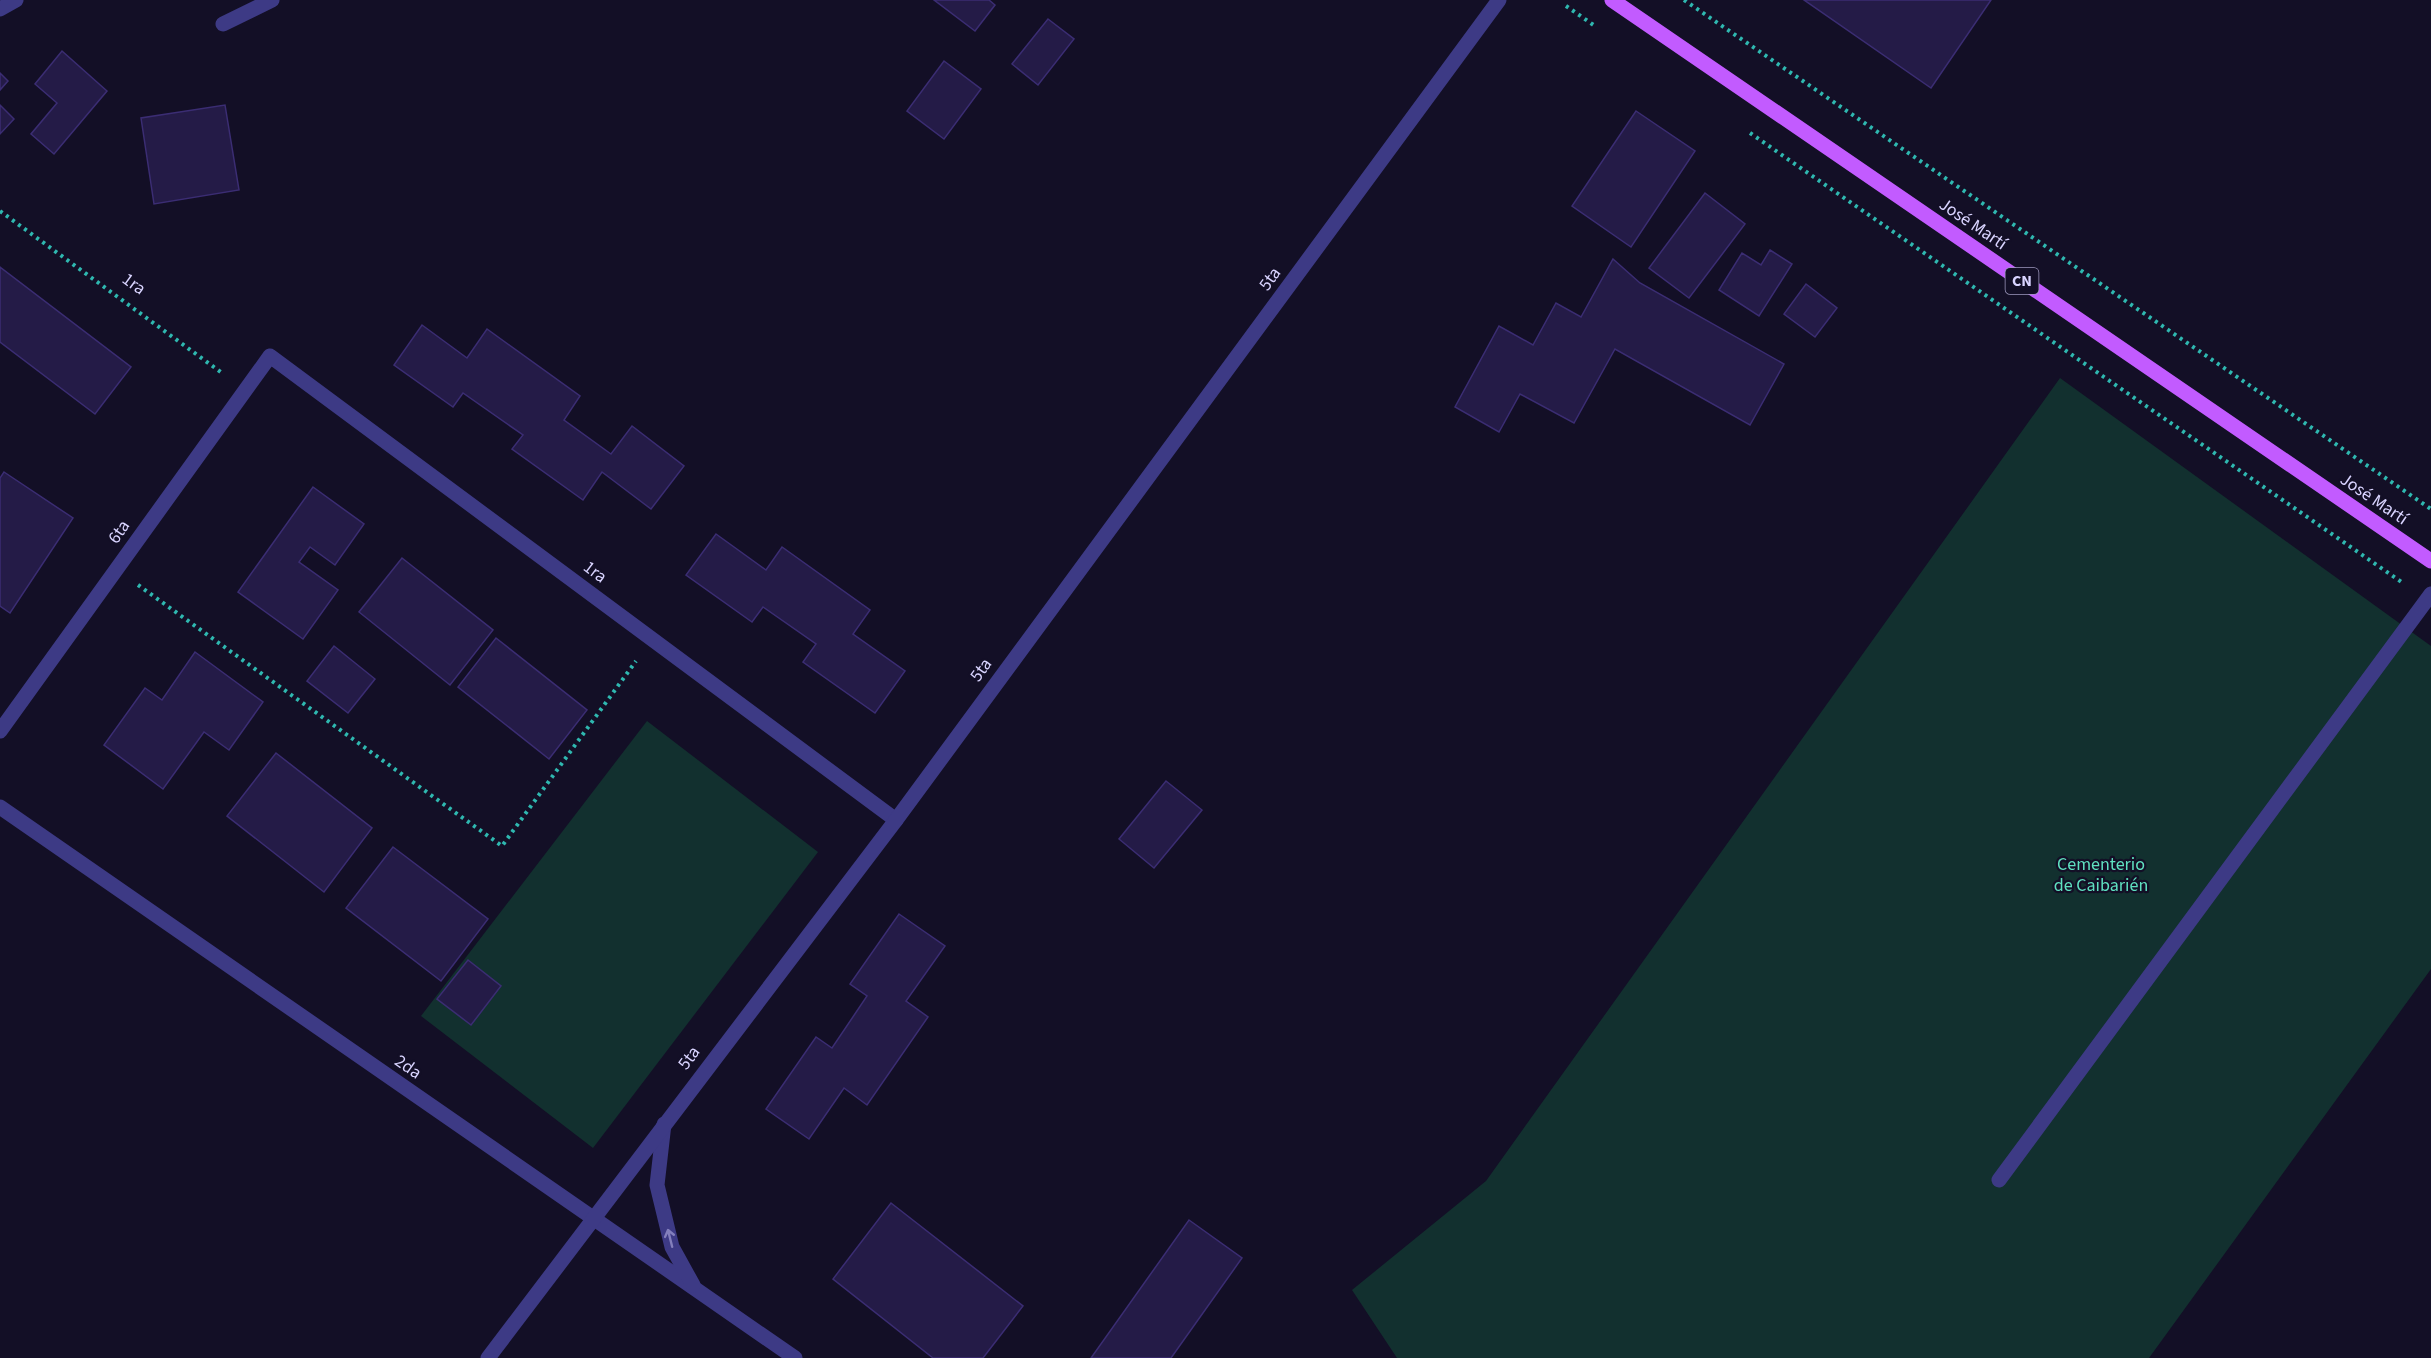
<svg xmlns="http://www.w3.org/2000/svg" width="2431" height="1358" font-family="'Source Sans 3',sans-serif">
<rect width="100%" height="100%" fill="#130f26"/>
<g fill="#12302f">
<path d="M2060 378 2431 646V969L2149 1358H1397L1352 1290 1486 1181Z"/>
<path d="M647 721 818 852 593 1148 421 1016Z"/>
</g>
<g fill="#241b47" stroke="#3b2d73" stroke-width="1.5">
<path d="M934 0H989L995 5 975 31Z"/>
<path d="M1804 0H1991L1931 88Z"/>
<path d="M1048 19 1074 39 1038 85 1012 64Z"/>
<path d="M62 51 107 91 54 154 31 134 57 103 35 84Z"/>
<path d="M944 61 981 89 944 139 907 111Z"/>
<path d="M0 73 8 81 0 90Z"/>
<path d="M0 105 14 119 0 134Z"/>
<path d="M225 105 239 190 154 204 141 118Z"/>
<path d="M1636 111 1695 151 1631 247 1572 206Z"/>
<path d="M1705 193 1745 224 1689 298 1649 268Z"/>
<path d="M1770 250 1792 264 1759 316 1719 290 1742 253 1761 265Z"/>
<path d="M1613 259 1640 283 1784 364 1750 425 1615 349 1574 423 1520 394 1499 432 1455 407 1499 326 1533 345 1556 303 1581 317Z"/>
<path d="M0 267 131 367 95 414 0 342Z"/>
<path d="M1806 284 1837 308 1815 337 1784 314Z"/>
<path d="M422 325 467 358 487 329 580 396 564 420 611 454 632 426 684 466 651 509 602 472 583 500 512 449 523 435 463 393 453 407 394 365Z"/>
<path d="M4 472 73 518 10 613 0 606V478Z"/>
<path d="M313 487 364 524 335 565 310 547 299 562 338 590 303 639 238 592Z"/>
<path d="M716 534 766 570 782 547 870 610 853 634 905 671 875 713 803 662 816 644 763 607 752 622 686 575Z"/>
<path d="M402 558 493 630 450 685 359 612Z"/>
<path d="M496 638 587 710 549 759 458 687Z"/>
<path d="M334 646 375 679 348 713 307 681Z"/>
<path d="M195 652 263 702 229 750 204 732 163 789 104 745 145 688 162 700Z"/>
<path d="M276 753 372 828 324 892 227 816Z"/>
<path d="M1166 781 1202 810 1154 868 1119 839Z"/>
<path d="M393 847 488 919 441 981 346 908Z"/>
<path d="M899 914 945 946 906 1001 928 1017 867 1105 844 1088 809 1139 766 1109 816 1037 832 1048 867 996 850 984Z"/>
<path d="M468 960 501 986 471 1025 437 999Z"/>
<path d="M891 1203 1023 1306 983 1358H933L833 1279Z"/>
<path d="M1189 1220 1242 1258 1171 1358H1091Z"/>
</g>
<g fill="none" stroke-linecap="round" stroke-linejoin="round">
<g stroke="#2fb8b0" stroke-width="4" stroke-dasharray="3 4.5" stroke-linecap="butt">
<path d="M1684 0 2431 509"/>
<path d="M1566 6 1595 26"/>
<path d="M1750 133 2403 583"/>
<path d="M0 211 222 373"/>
<path d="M138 585 502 846 636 661"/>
</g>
<g stroke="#3d3a85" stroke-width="15">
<path d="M0 9 16 0"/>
<path d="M223 24 272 0"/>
<path d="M0 731 270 356 896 820"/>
<path d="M0 807 795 1358"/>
<path d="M664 1124 657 1185 672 1247 693 1285"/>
<path d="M1999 1180 2431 594"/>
<path d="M488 1358 896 820 1499 0"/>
</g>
<path stroke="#c25bff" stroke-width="15" d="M1612 0 2431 561"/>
</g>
<defs><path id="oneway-shaft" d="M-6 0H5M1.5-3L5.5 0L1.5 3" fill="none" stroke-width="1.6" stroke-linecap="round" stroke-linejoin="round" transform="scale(1.5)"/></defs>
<use stroke="#837fbc" href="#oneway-shaft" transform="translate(670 1238) rotate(-104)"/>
<g text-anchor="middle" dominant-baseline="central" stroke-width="4.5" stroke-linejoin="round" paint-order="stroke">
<rect fill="#130f26" stroke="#9e99be" stroke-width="1.5" x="2005.5" y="268" width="33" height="26" rx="4.5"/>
<g font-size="16" font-weight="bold" fill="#d9d4ff">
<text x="2022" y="281">CN</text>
</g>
<g font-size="18" fill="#d9d4ff" stroke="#130f26">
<text transform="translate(1973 224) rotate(34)">José Martí</text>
<text transform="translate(1270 279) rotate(-54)">5ta</text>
<text transform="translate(134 284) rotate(36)">1ra</text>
<text transform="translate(2374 499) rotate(34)">José Martí</text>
<text transform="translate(119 532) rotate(-55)">6ta</text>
<text transform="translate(595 572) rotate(37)">1ra</text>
<text transform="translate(981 670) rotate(-54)">5ta</text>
<text transform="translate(689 1058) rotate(-53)">5ta</text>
<text transform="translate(408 1067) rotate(35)">2da</text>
</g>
<g font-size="18" fill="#5fe0c0" stroke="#130f26">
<text x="2101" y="864">Cementerio<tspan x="2101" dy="21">de Caibarién</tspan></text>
</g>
</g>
</svg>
